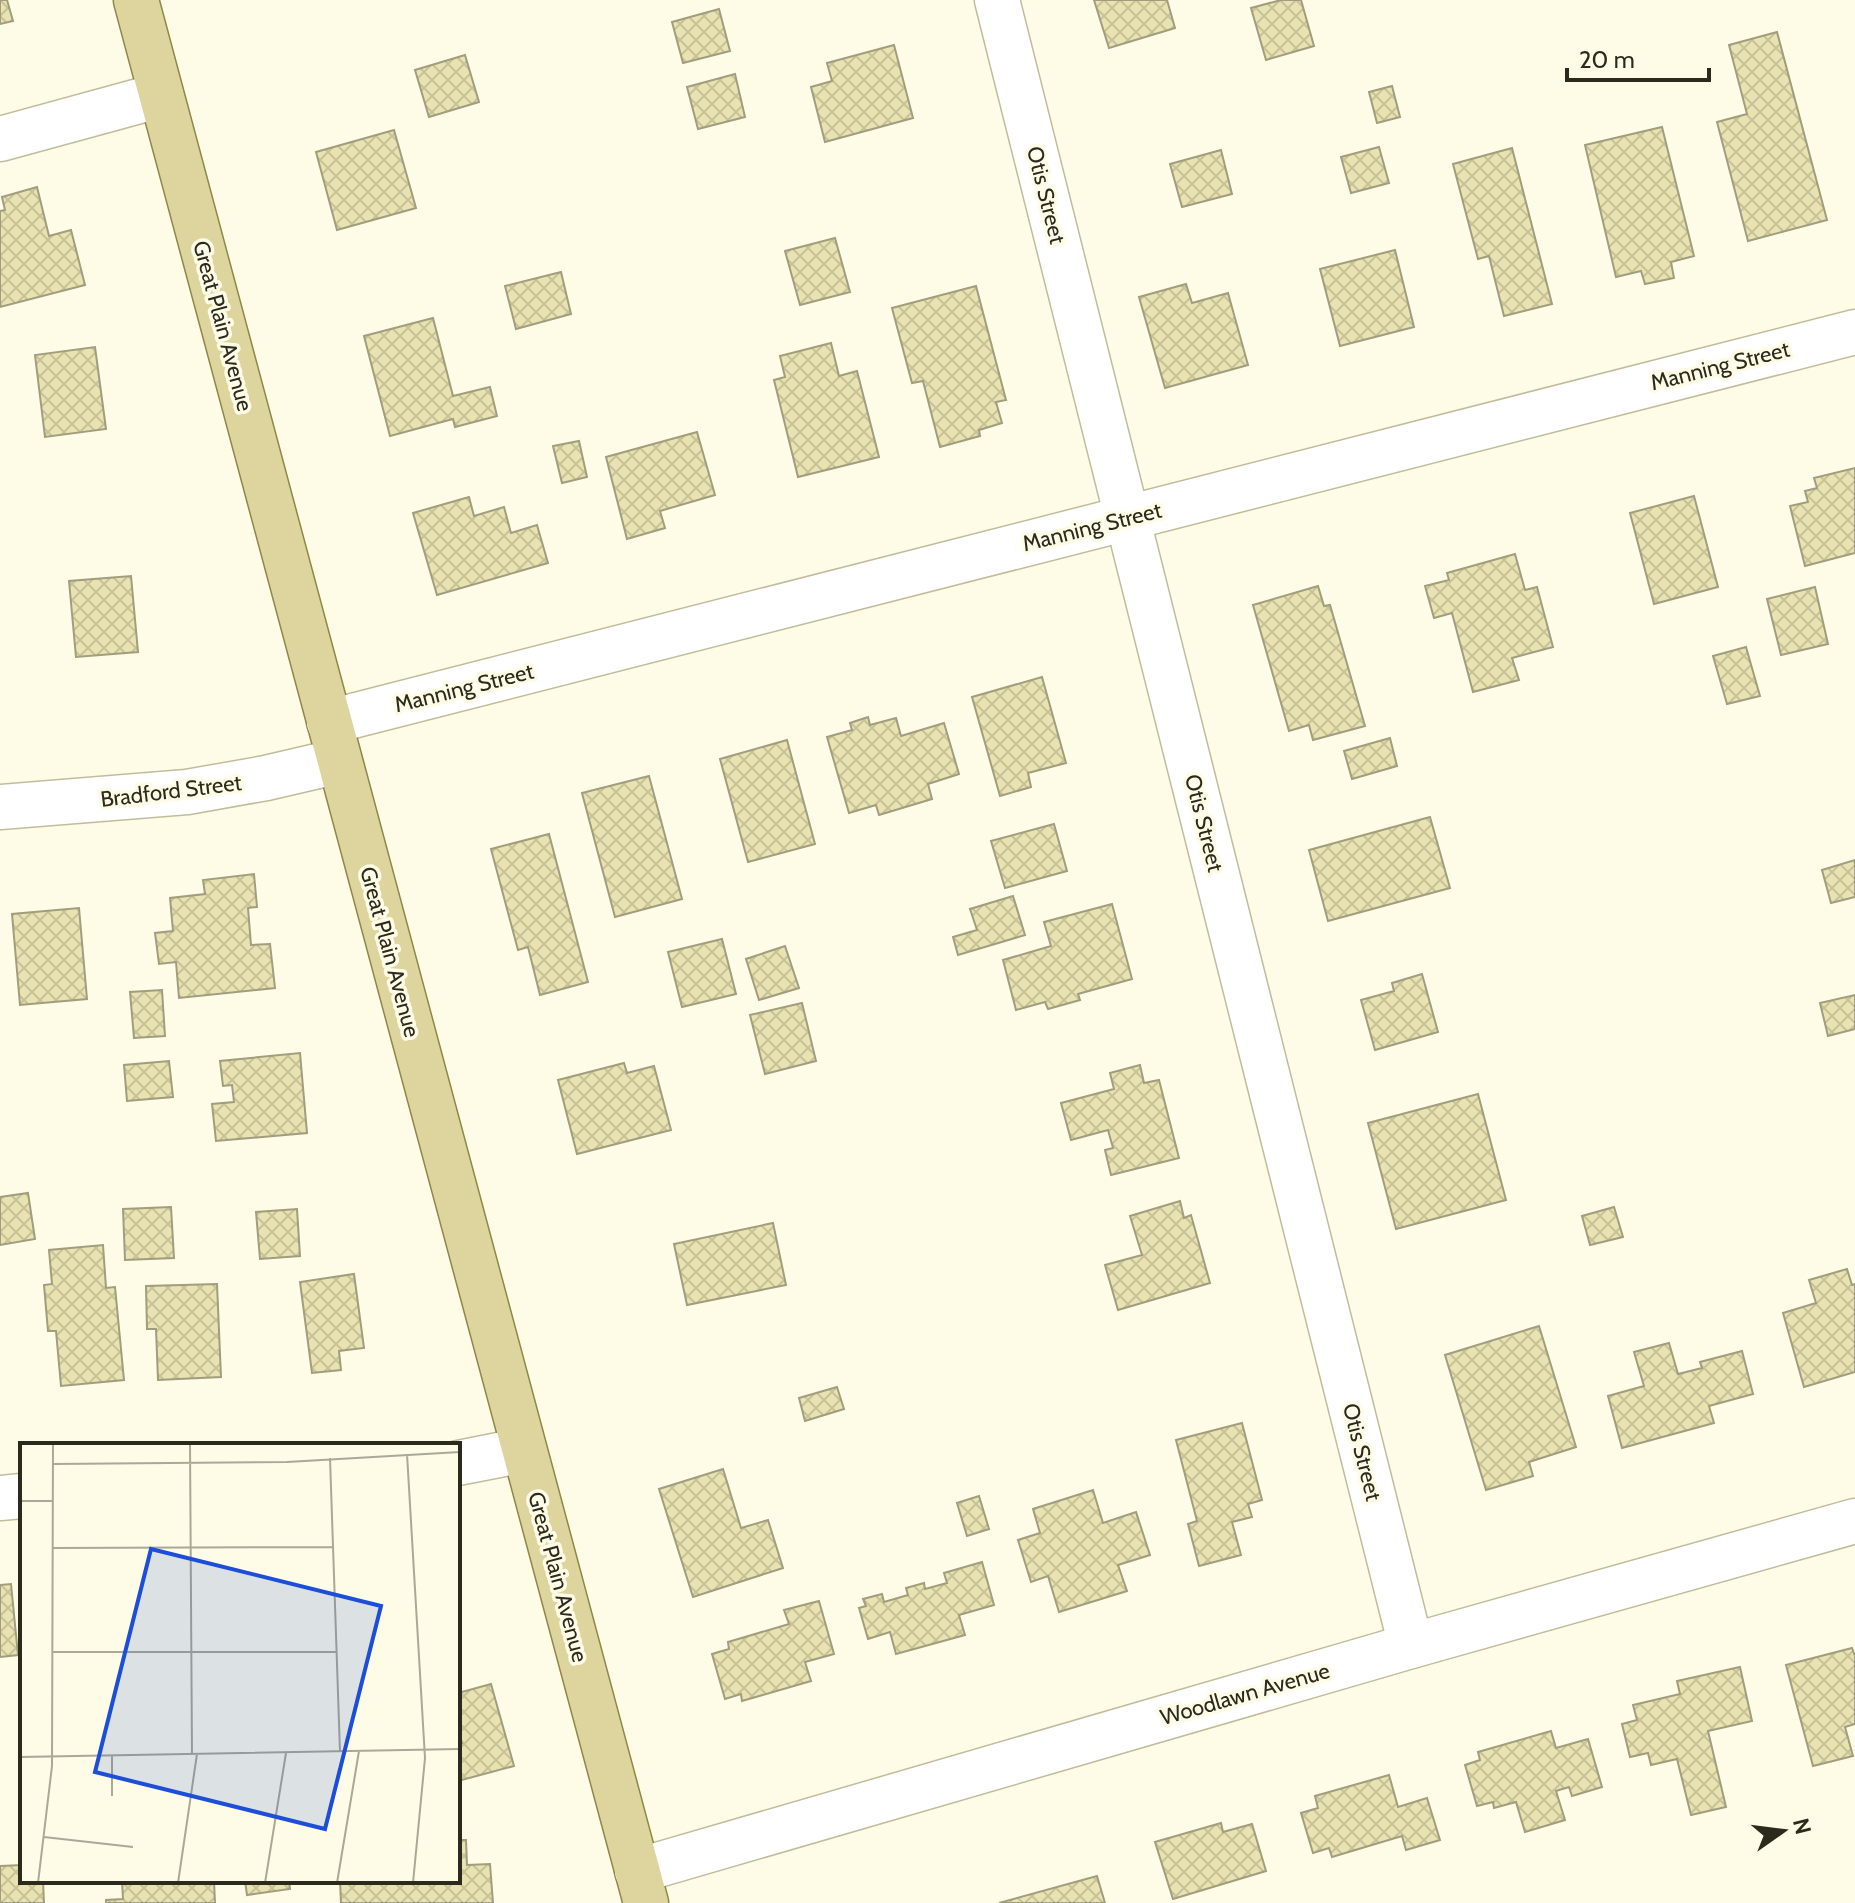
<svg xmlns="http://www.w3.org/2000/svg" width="1855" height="1903" font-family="Cabin,sans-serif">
<defs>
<pattern id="building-cross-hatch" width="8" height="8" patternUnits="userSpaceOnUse" patternTransform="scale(2)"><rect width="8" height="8" fill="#e9e2b1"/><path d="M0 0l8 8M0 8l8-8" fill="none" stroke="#c8c298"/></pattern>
</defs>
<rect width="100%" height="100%" fill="#fefce7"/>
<g fill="url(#building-cross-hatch)" stroke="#a19d7d" stroke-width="2">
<path d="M0 0H7L13 21 0 24Z"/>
<path d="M1094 0H1167L1175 28 1109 48Z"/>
<path d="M1281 0H1301L1314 46 1266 60 1251 8Z"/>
<path d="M719 9 730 51 683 63 672 22Z"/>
<path d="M1777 32 1827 220 1748 241 1717 122 1747 114 1729 45Z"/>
<path d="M894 45 913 118 825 142 811 87 832 81 827 63Z"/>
<path d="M465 55 479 102 429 117 415 70Z"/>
<path d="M735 74 745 117 698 129 687 87Z"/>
<path d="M1392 86 1400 117 1377 123 1369 92Z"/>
<path d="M1662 127 1694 256 1671 262 1674 278 1645 284 1641 271 1616 277 1585 145Z"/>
<path d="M394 130 416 208 337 230 316 152Z"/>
<path d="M1379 147 1389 183 1351 193 1341 157Z"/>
<path d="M1512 148 1552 304 1504 316 1489 256 1478 259 1453 164Z"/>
<path d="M1221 150 1232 194 1182 207 1170 164Z"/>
<path d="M37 187 49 236 71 230 85 285 0 307V211L5 210 2 197Z"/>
<path d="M835 238 850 292 800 305 785 251Z"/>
<path d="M1395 250 1414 327 1340 346 1320 269Z"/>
<path d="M561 272 571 314 516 329 505 286Z"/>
<path d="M1186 284 1192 303 1228 293 1248 365 1165 388 1139 297Z"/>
<path d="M976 286 1006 400 996 402 1002 423 979 430 980 436 940 447 923 381 912 383 892 308Z"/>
<path d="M433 318 453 396 490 387 497 416 455 427 453 419 390 436 364 336Z"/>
<path d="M831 343 839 376 857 371 879 457 798 477 774 380 785 377 780 356Z"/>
<path d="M95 347 106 429 45 437 35 355Z"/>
<path d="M697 432 715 495 660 511 665 528 627 539 606 457Z"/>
<path d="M579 441 587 477 562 483 553 446Z"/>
<path d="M1855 468V553L1805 566 1790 506 1808 502 1805 491 1817 488 1814 478Z"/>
<path d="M1694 496 1718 587 1654 604 1630 513Z"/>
<path d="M469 497 474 516 504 507 511 533 537 525 548 563 437 595 413 513Z"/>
<path d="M1515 554 1525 590 1537 587 1553 647 1512 658 1519 680 1473 692 1452 613 1434 618 1425 586 1449 580 1447 573Z"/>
<path d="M131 576 138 652 76 657 69 581Z"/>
<path d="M1318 586 1324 606 1330 605 1365 726 1313 740 1309 725 1289 731 1253 605Z"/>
<path d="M1815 587 1828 644 1781 655 1767 599Z"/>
<path d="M1746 647 1760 696 1727 704 1713 656Z"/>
<path d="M1042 677 1066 763 1028 773 1031 787 1000 796 972 697Z"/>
<path d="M868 717 870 725 896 718 901 736 944 723 959 774 928 784 932 799 879 815 876 805 849 813 827 737 852 730 850 723Z"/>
<path d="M1390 738 1397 766 1352 779 1344 751Z"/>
<path d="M787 740 815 844 748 862 720 759Z"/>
<path d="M649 776 682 899 615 917 582 793Z"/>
<path d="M1430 817 1450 888 1328 921 1309 850Z"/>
<path d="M1054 824 1067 871 1005 888 991 841Z"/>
<path d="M549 834 588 982 540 995 528 947 518 950 491 849Z"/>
<path d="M1855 860V897L1831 903 1822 870Z"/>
<path d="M254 874 257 907 248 908 251 945 270 944 275 988 179 998 176 962 159 964 155 933 173 931 170 898 205 894 203 880Z"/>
<path d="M1013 896 1025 935 958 955 953 937 977 930 970 909Z"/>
<path d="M1112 904 1132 979 1078 994 1080 1000 1048 1009 1045 1002 1016 1010 1003 960 1051 946 1044 922Z"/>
<path d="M79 908 87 999 20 1005 12 914Z"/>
<path d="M722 939 736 994 682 1007 668 952Z"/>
<path d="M785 946 799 988 759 1000 746 959Z"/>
<path d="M1422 974 1438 1032 1375 1050 1361 1000 1394 991 1392 983Z"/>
<path d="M162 990 165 1036 134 1038 130 992Z"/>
<path d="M1855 995V1029L1828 1036 1820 1003Z"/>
<path d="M802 1003 816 1061 765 1074 750 1015Z"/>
<path d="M300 1053 307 1133 216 1141 212 1104 234 1102 232 1085 223 1086 220 1061Z"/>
<path d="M169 1061 173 1097 127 1101 124 1065Z"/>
<path d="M624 1063 627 1073 654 1066 671 1130 577 1154 558 1080Z"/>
<path d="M1140 1065 1144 1083 1159 1080 1179 1158 1111 1175 1105 1150 1113 1148 1108 1130 1071 1140 1061 1103 1114 1089 1110 1073Z"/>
<path d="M1478 1094 1506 1200 1396 1229 1368 1123Z"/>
<path d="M28 1193 35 1239 0 1245V1197Z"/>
<path d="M1180 1201 1184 1218 1191 1215 1210 1283 1118 1310 1105 1265 1142 1255 1130 1216Z"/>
<path d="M171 1207 174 1258 125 1260 123 1209Z"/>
<path d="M1614 1207 1623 1237 1590 1245 1582 1216Z"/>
<path d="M297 1209 300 1256 260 1259 256 1212Z"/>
<path d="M773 1223 786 1285 687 1305 674 1244Z"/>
<path d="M103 1245 106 1288 115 1287 124 1380 61 1386 56 1331H48L44 1285 52 1284 49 1250Z"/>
<path d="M1847 1269 1852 1285 1855 1284V1372L1804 1387 1783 1313 1816 1303 1809 1280Z"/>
<path d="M354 1274 364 1348 339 1351 341 1370 312 1373 300 1282Z"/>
<path d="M217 1284 221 1377 158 1380 156 1329H147L146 1286Z"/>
<path d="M1539 1326 1576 1447 1529 1462 1533 1476 1486 1490 1445 1355Z"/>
<path d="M1669 1343 1678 1374 1702 1368 1700 1362 1742 1351 1753 1394 1709 1406 1714 1423 1622 1448 1608 1396 1644 1386 1634 1352Z"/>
<path d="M837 1387 844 1409 805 1421 799 1398Z"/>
<path d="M1242 1423 1262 1500 1248 1504 1252 1517 1232 1522 1241 1555 1199 1566 1188 1524 1197 1521 1176 1440Z"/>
<path d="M723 1469 741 1528 768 1520 783 1568 693 1597 659 1489Z"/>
<path d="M1093 1490 1103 1523 1136 1512 1150 1555 1118 1565 1127 1591 1059 1612 1048 1576 1031 1582 1018 1540 1040 1533 1033 1509Z"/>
<path d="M979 1496 989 1529 967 1536 957 1503Z"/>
<path d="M982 1562 994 1605 959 1615 965 1635 896 1654 890 1632 868 1639 859 1608 866 1606 863 1599 882 1594 884 1602 908 1595 906 1588 924 1583 925 1589 947 1583 944 1573Z"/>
<path d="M11 1584 18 1655 0 1657V1585Z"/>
<path d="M819 1601 834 1654 805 1662 811 1681 742 1701 741 1694 725 1699 712 1654 729 1649 728 1642 789 1624 784 1610Z"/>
<path d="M1852 1648 1855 1656V1724L1845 1727 1853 1756 1813 1766 1786 1665Z"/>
<path d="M1740 1667 1752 1721 1708 1731 1726 1807 1691 1815 1677 1759 1651 1765 1648 1753 1630 1757 1622 1724 1637 1720 1633 1705 1680 1694 1677 1681Z"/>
<path d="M491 1684 514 1766 458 1781V1744L462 1743 458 1730V1693Z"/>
<path d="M1551 1731 1556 1748 1588 1739 1602 1787 1572 1796 1569 1787 1556 1791 1565 1820 1525 1832 1516 1802 1494 1808 1493 1802 1477 1806 1465 1765 1480 1760 1478 1752Z"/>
<path d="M1389 1775 1398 1807 1427 1798 1440 1840 1406 1850 1402 1836 1332 1857 1329 1848 1313 1853 1301 1813 1318 1808 1315 1796Z"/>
<path d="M1221 1823 1223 1832 1252 1824 1266 1871 1173 1899 1155 1842Z"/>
<path d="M458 1840H466L467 1865 490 1864 493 1903H341L340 1881H458Z"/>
<path d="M22 1865V1881H43L44 1903H0V1866Z"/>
<path d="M1097 1876 1105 1903H999Z"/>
<path d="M122 1881H214L215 1903H106V1900L123 1899Z"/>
<path d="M245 1881H289L290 1889 247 1895Z"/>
</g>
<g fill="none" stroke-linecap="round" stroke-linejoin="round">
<g stroke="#c1bc9b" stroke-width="47">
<g id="minor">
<path d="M997 0 1411 1646"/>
<path d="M0 139 161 95"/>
<path d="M329 722 1855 332"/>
<path d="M0 807 187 792 266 778 339 761"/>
<path d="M458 1463 524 1450"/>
<path d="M0 1498 22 1496"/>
<path d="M637 1871 1411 1646 1855 1521"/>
</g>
</g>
<g stroke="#908647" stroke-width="47">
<path id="major" d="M136 0 646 1903"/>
</g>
<use href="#minor" stroke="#fff" stroke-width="44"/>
<use href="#major" stroke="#ddd49e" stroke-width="44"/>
</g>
<g text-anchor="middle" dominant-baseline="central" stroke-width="7" stroke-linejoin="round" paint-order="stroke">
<g font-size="22" fill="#2c2a1d" stroke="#fefce7">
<text transform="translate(1046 195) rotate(76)">Otis Street</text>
<text transform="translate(223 326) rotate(75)">Great Plain Avenue</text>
<text transform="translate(1720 366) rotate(-14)">Manning Street</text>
<text transform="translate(1092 527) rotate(-14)">Manning Street</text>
<text transform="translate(464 688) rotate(-14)">Manning Street</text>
<text transform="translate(171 791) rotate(-7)">Bradford Street</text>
<text transform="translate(1204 823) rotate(76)">Otis Street</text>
<text transform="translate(390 952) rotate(75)">Great Plain Avenue</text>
<text transform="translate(1362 1452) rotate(76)">Otis Street</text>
<text transform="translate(558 1577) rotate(75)">Great Plain Avenue</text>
<text transform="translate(1245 1694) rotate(-16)">Woodlawn Avenue</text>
</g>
</g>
<g transform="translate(20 1443)">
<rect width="440" height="440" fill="#fefce7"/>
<path fill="none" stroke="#aaa896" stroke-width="2" d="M170 0 172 311M387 11 405 315 393 440M310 15 320 309M33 21 267 19 440 9M0 58H33M32 105 313 104M33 209H316M92 313V353M0 314 440 306M24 394 113 404M18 440 32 323 33 0M158 440 177 311M245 440 266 310M317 440 339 308"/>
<path fill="#1d4ed8" fill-opacity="0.15" stroke="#1d4ed8" stroke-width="4" d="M131 106 361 163 305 386 75 329Z"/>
<rect width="440" height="440" fill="none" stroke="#2c2a1d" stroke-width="4"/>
</g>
<g transform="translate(1783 1831) rotate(76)" stroke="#fefce7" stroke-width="6" paint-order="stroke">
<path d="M0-6L14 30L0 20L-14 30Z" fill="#2c2a1d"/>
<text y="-12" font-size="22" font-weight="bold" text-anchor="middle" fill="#2c2a1d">N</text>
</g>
<path d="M1567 68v12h142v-12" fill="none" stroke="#2c2a1d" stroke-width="4"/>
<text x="1579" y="68" font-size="24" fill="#2c2a1d" stroke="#fefce7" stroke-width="6" paint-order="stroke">20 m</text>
</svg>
